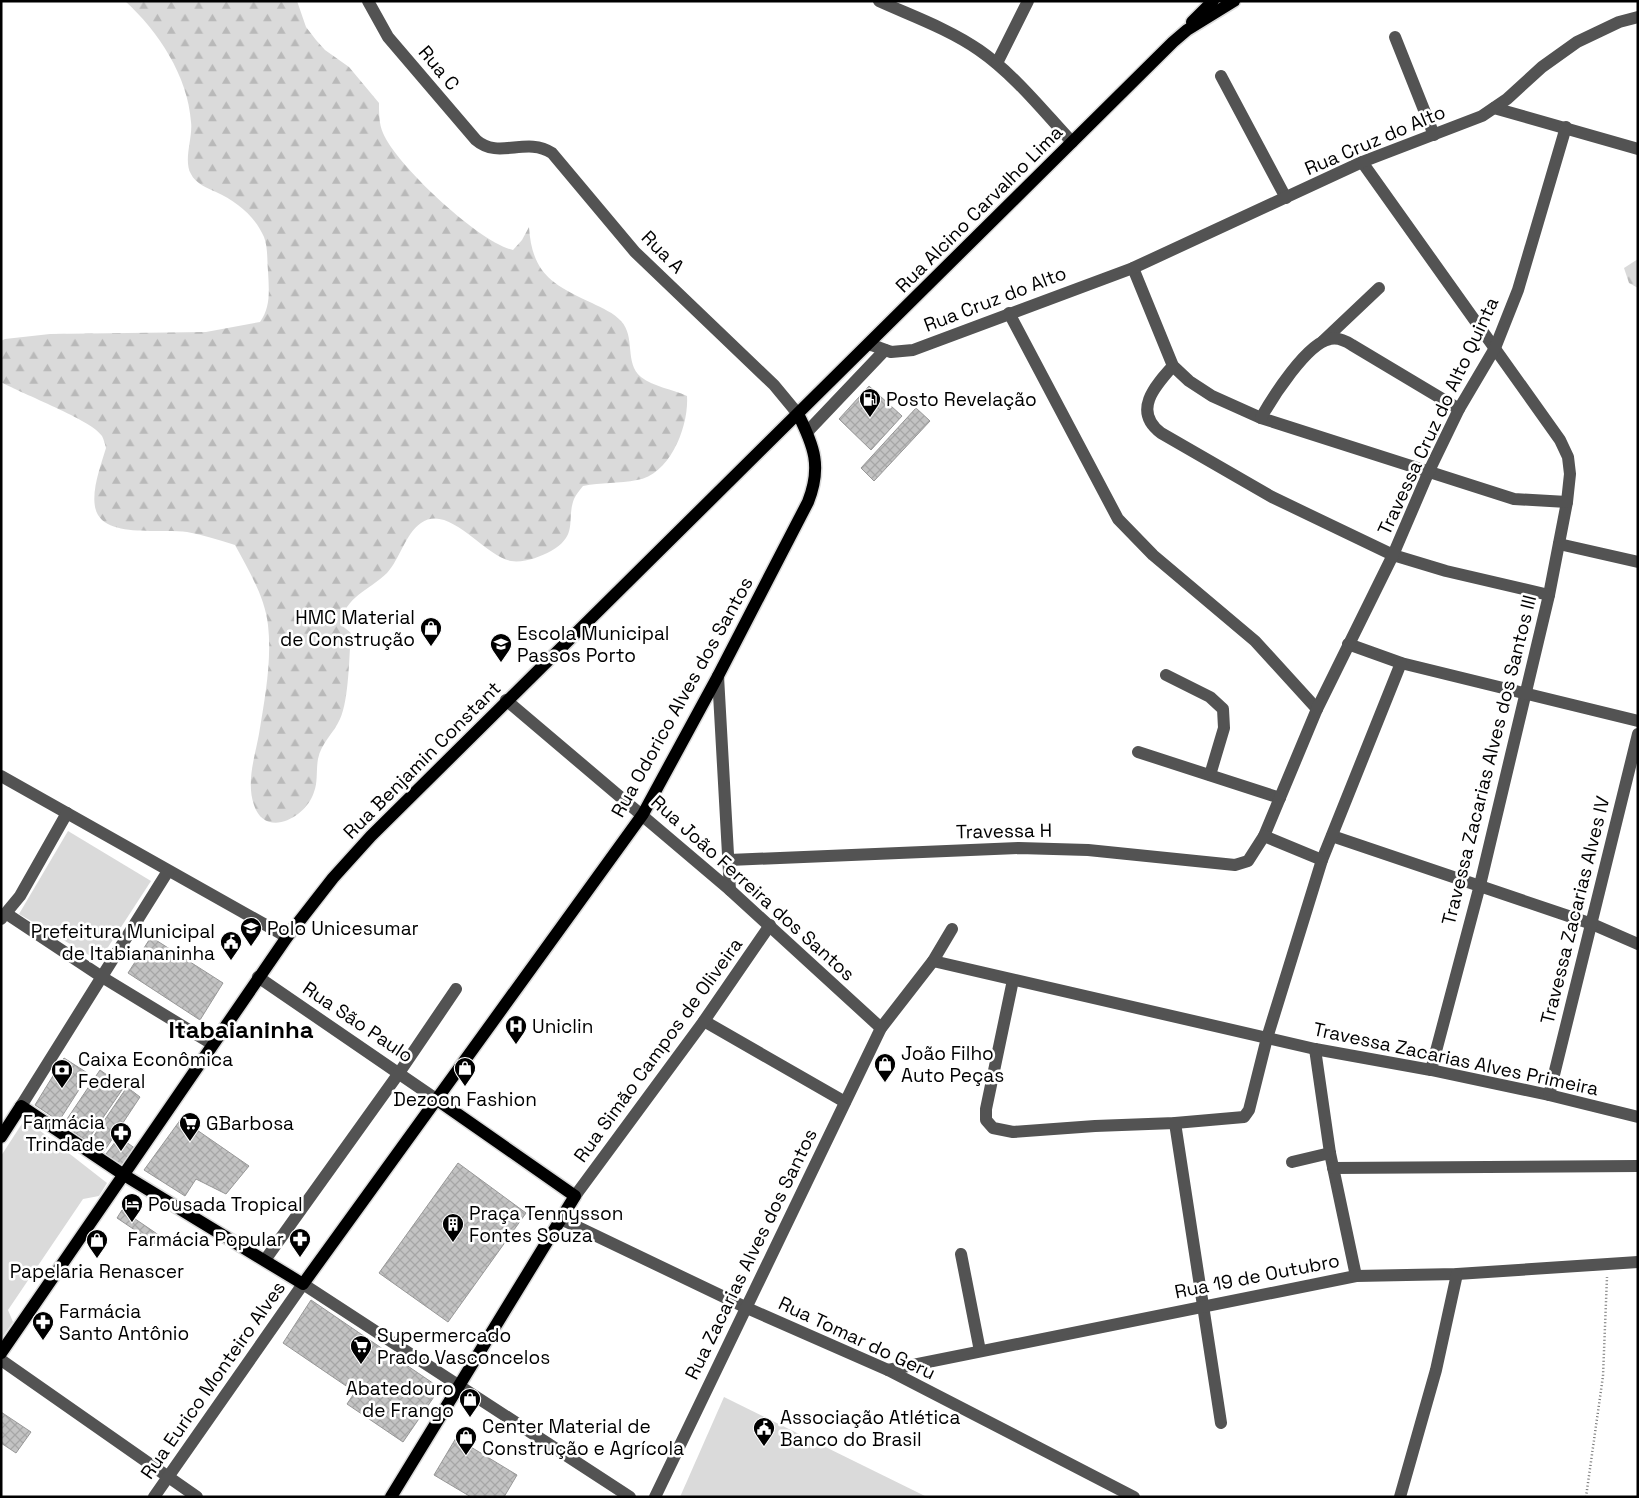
<svg xmlns="http://www.w3.org/2000/svg" width="1639" height="1498" font-family="'Space Grotesk',sans-serif">
<defs>
<pattern id="forest-firs" width="22" height="20" patternUnits="userSpaceOnUse" patternTransform="scale(1.25)"><rect width="22" height="20" fill="#dadada"/><path d="M5 1l3.5 6h-7zM16 11l3.5 6h-7z" fill="#b9b9b9"/></pattern>
<pattern id="building-cross-hatch" width="8" height="8" patternUnits="userSpaceOnUse" patternTransform="scale(1.25)"><rect width="8" height="8" fill="#c3c3c3"/><path d="M0 0l8 8M0 8l8-8" fill="none" stroke="#a6a6a6"/></pattern>
</defs>
<rect width="100%" height="100%" fill="#fff"/>
<g fill="url(#forest-firs)">
<path d="M125 1H297L306 27 316 40 325 50 349 67 379 103C379 113 379 124 383 133 396 165 480 243 513 250L522 240 529 227C532 274 553 285 592 303 602 308 614 313 621 321 636 337 624 363 641 377 654 387 672 389 687 396 689 426 670 475 637 480 619 484 601 482 583 486 580 490 576 494 574 499 566 520 579 535 551 551 540 557 524 563 511 561 484 556 449 503 421 523 405 534 400 559 387 573 368 591 346 596 340 624L351 633C349 656 349 700 340 719 334 733 321 743 318 759 316 770 318 782 314 792 306 818 265 839 254 805 246 782 255 756 259 734 265 698 272 660 268 625 265 597 248 569 235 545 219 540 203 535 187 532 164 528 112 538 98 515 88 498 101 465 106 448 105 444 104 440 102 436 92 420 22 394 1 382V341L5 339 50 334 206 332 260 322C271 307 269 290 268 271 267 261 268 247 264 237 255 216 236 201 216 192 207 188 195 183 191 174 183 160 193 138 191 122 188 76 158 31 125 1Z"/>
<path d="M1638 259V288L1629 283 1624 268Z"/>
</g>
<g fill="#dadada">
<path d="M68 831 151 881 99 961 19 914Z"/>
<path d="M25 1119 107 1183 99 1196 83 1199 8 1310 13 1322 1 1339V1156Z"/>
<path d="M724 1397 927 1497H680Z"/>
</g>
<g fill="url(#building-cross-hatch)" stroke="#979797">
<path d="M869 386 902 416 871 450 839 419Z"/>
<path d="M916 408 930 421 874 481 861 468Z"/>
<path d="M151 937 223 983 200 1020 128 973Z"/>
<path d="M64 1058 89 1074 59 1121 35 1105Z"/>
<path d="M100 1070 124 1087 87 1141 63 1125Z"/>
<path d="M127 1087 140 1097 103 1153 89 1143Z"/>
<path d="M181 1119 249 1166 226 1194 196 1179 185 1196 144 1170Z"/>
<path d="M119 1137 136 1149 123 1167 106 1154Z"/>
<path d="M458 1163 526 1213 448 1322 379 1273Z"/>
<path d="M122 1210 166 1240 160 1247 117 1218Z"/>
<path d="M311 1300 440 1388 403 1442 347 1404 355 1392 283 1343Z"/>
<path d="M1 1412 31 1432 16 1453 1 1443Z"/>
<path d="M456 1438 517 1475 504 1497H471L434 1475Z"/>
</g>
<g fill="none" stroke-linecap="round" stroke-linejoin="round">
<g stroke="#dbdbdb" stroke-width="15">
<g id="major">
<path d="M1192 22 1213 1"/>
<path d="M1 1137 21 1106 124 1175 303 1284 643 814 718 676 808 502C822 467 814 446 798 414"/>
<path d="M1 1353 287 937 333 878 371 836 1173 42 1187 30 1234 1"/>
<path d="M391 1497 575 1196 436 1099"/>
</g>
</g>
<path stroke="#757575" stroke-width="2.5" stroke-dasharray="1 2.5" stroke-linecap="butt" d="M1586 1497 1603 1376 1607 1277"/>
<g stroke="#535353" stroke-width="12">
<path d="M368 1 388 37 476 140C499 160 526 136 552 153L635 252 774 385 798 414"/>
<path d="M879 1C912 16 949 29 979 50 1015 75 1043 111 1072 142"/>
<path d="M1395 37 1434 135"/>
<path d="M997 63 1028 1"/>
<path d="M1221 76 1286 198"/>
<path d="M1494 108 1638 149"/>
<path d="M1362 162 1560 440 1568 457 1570 474 1567 502 1549 595 1480 885 1431 1070"/>
<path d="M1133 268 1173 366 1189 381 1212 396 1261 418 1514 499 1567 502"/>
<path d="M1009 313 1118 519 1153 555 1255 641 1317 709"/>
<path d="M1323 341 1379 288"/>
<path d="M869 344 891 352 913 350 1133 268 1362 162 1482 116 1507 99 1542 67 1577 42 1619 22 1638 17"/>
<path d="M1173 366C1155 386 1132 411 1161 433L1272 497 1393 555 1446 571 1549 595"/>
<path d="M1261 418C1272 398 1307 343 1330 339 1338 337 1346 341 1352 345L1459 409"/>
<path d="M807 432 885 350"/>
<path d="M1559 544 1638 562"/>
<path d="M1348 644 1401 663 1638 721"/>
<path d="M1166 675 1210 697 1223 709 1224 728 1210 775"/>
<path d="M718 676 730 890"/>
<path d="M506 700 730 890 881 1028"/>
<path d="M1138 752 1280 798"/>
<path d="M1 776 287 937"/>
<path d="M1332 836 1592 924 1638 944"/>
<path d="M729 860 1019 848 1088 850 1235 865 1248 861 1264 836 1317 709 1393 555 1429 471 1459 409 1495 348 1518 290 1566 127"/>
<path d="M1322 860 1401 663"/>
<path d="M7 914 102 977 212 1044"/>
<path d="M1 919 20 896 67 813"/>
<path d="M933 961 1315 1049 1431 1070 1549 1095 1638 1117"/>
<path d="M258 977 436 1099"/>
<path d="M1013 980 986 1109V1120L993 1128 1013 1132 1095 1126 1175 1123 1244 1117 1249 1110 1267 1038 1322 860 1264 836"/>
<path d="M704 1021 845 1102"/>
<path d="M1315 1049 1330 1153 1356 1276"/>
<path d="M1549 1095 1638 734"/>
<path d="M21 1106 168 871"/>
<path d="M1175 1123 1221 1423"/>
<path d="M1292 1162 1330 1153"/>
<path d="M1333 1168 1638 1166"/>
<path d="M575 1196 704 1021 770 925"/>
<path d="M561 1219 747 1308 888 1370 1134 1497"/>
<path d="M961 1254 980 1351"/>
<path d="M265 1260 399 1073 456 989"/>
<path d="M1 1360 197 1497"/>
<path d="M888 1370 1356 1276 1457 1274 1638 1262"/>
<path d="M154 1497 303 1284 630 1497"/>
<path d="M655 1497 881 1028 933 961 952 929"/>
<path d="M1400 1497 1436 1370 1457 1274"/>
</g>
<use href="#major" stroke="#000" stroke-width="12"/>
</g>
<defs>
<g id="fuel-pin" transform="scale(1.125)"><path d="M0 17L-7.5 6A9.5 9.5 0 1 1 7.5 6Z" fill="#000" stroke="#fff"/><path d="M-5.5-6h7V0h2V4h1.3V-2.5L3-4.5l.8-.8L6-3V5H2.5V1h-1V6h-7ZM-4.2-4.7v3.2H.2V-4.7Z" fill="#fff"/></g>
<g id="shop-pin" transform="scale(1.125)"><path d="M0 17L-7.5 6A9.5 9.5 0 1 1 7.5 6Z" fill="#000" stroke="#fff"/><path d="M-5-2.5h2.3a2.7 3.5 0 0 1 5.4 0H5L5.5 6h-11ZM-1.5-2.5h3a1.5 2.3 0 0 0-3 0Z" fill="#fff"/></g>
<g id="school-pin" transform="scale(1.125)"><path d="M0 17L-7.5 6A9.5 9.5 0 1 1 7.5 6Z" fill="#000" stroke="#fff"/><path d="M0-5L7-2L0 1L-7-2ZM-4 1L0 2.5L4 1V4Q0 6-4 4Z" fill="#fff"/></g>
<g id="university-pin" transform="scale(1.125)"><path d="M0 17L-7.5 6A9.5 9.5 0 1 1 7.5 6Z" fill="#000" stroke="#fff"/><path d="M0-5L7-2L0 1L-7-2ZM-4 1L0 2.5L4 1V4Q0 6-4 4Z" fill="#fff"/></g>
<g id="civic-pin" transform="scale(1.125)"><path d="M0 17L-7.5 6A9.5 9.5 0 1 1 7.5 6Z" fill="#000" stroke="#fff"/><path d="M-.6-6.5H3V-4.5H.6V-3L4-1V1h2V6H-6V1h2V-1L-.6-3ZM-1.2 2.5V6h2.4V2.5Z" fill="#fff"/></g>
<g id="hospital-pin" transform="scale(1.125)"><path d="M0 17L-7.5 6A9.5 9.5 0 1 1 7.5 6Z" fill="#000" stroke="#fff"/><path d="M-5-5h3v3.5h4V-5h3V5h-3V1.5h-4V5h-3Z" fill="#fff"/></g>
<g id="bank-pin" transform="scale(1.125)"><path d="M0 17L-7.5 6A9.5 9.5 0 1 1 7.5 6Z" fill="#000" stroke="#fff"/><path d="M-6-4H6V4H-6ZM0-2.3a2.3 2.3 0 1 0 0 4.6a2.3 2.3 0 1 0 0-4.6Z" fill="#fff"/></g>
<g id="supermarket-pin" transform="scale(1.125)"><path d="M0 17L-7.5 6A9.5 9.5 0 1 1 7.5 6Z" fill="#000" stroke="#fff"/><path d="M-6-5.5h2.5l.6 2H6L4.5 2H-2.5L-4.4-4H-6ZM-1.5 3.2a1.3 1.3 0 1 0 .1 0ZM3 3.2a1.3 1.3 0 1 0 .1 0Z" fill="#fff"/></g>
<g id="pharmacy-pin" transform="scale(1.125)"><path d="M0 17L-7.5 6A9.5 9.5 0 1 1 7.5 6Z" fill="#000" stroke="#fff"/><path d="M-2-6h4v4h4v4h-4v4h-4v-4h-4v-4h4Z" fill="#fff"/></g>
<g id="hotel-pin" transform="scale(1.125)"><path d="M0 17L-7.5 6A9.5 9.5 0 1 1 7.5 6Z" fill="#000" stroke="#fff"/><path d="M-6-4.5h1.5V1H6V5H4.5V3h-9V5H-6ZM-4 0a1.8 1.8 0 1 1 3.6 0ZM.5 0V-2.5h3Q6-2.5 6 0Z" fill="#fff"/></g>
<g id="building-pin" transform="scale(1.125)"><path d="M0 17L-7.5 6A9.5 9.5 0 1 1 7.5 6Z" fill="#000" stroke="#fff"/><path d="M-4-6H4V6H1V3H-1V6H-4ZM-2.5-4.3h1.7v1.8h-1.7ZM.8-4.3h1.7v1.8H.8ZM-2.5-1h1.7V.8h-1.7ZM.8-1h1.7V.8H.8Z" fill="#fff"/></g>
</defs>
<g fill-rule="evenodd">
<use href="#fuel-pin" x="870" y="399"/>
<use href="#shop-pin" x="431" y="628"/>
<use href="#school-pin" x="501" y="644"/>
<use href="#university-pin" x="251" y="928"/>
<use href="#civic-pin" x="231" y="942"/>
<use href="#hospital-pin" x="516" y="1026"/>
<use href="#shop-pin" x="885" y="1064"/>
<use href="#shop-pin" x="465" y="1068"/>
<use href="#bank-pin" x="62" y="1070"/>
<use href="#supermarket-pin" x="190" y="1123"/>
<use href="#pharmacy-pin" x="121" y="1133"/>
<use href="#hotel-pin" x="132" y="1204"/>
<use href="#building-pin" x="453" y="1224"/>
<use href="#pharmacy-pin" x="300" y="1239"/>
<use href="#shop-pin" x="97" y="1240"/>
<use href="#pharmacy-pin" x="43" y="1322"/>
<use href="#supermarket-pin" x="361" y="1346"/>
<use href="#shop-pin" x="470" y="1399"/>
<use href="#civic-pin" x="764" y="1428"/>
<use href="#shop-pin" x="466" y="1437"/>
</g>
<g text-anchor="middle" dominant-baseline="central" stroke-width="5" stroke-linejoin="round" paint-order="stroke">
<g font-size="19" fill="#000" stroke="#fff">
<text transform="translate(439 68) rotate(50)">Rua C</text>
<text transform="translate(1375 140) rotate(-23)">Rua Cruz do Alto</text>
<text transform="translate(979 209) rotate(-45)">Rua Alcino Carvalho Lima</text>
<text transform="translate(663 252) rotate(45)">Rua A</text>
<text transform="translate(995 299) rotate(-21)">Rua Cruz do Alto</text>
<text transform="translate(1438 416) rotate(-65)">Travessa Cruz do Alto Quinta</text>
<text transform="translate(682 697) rotate(-61)">Rua Odorico Alves dos Santos</text>
<text transform="translate(422 760) rotate(-45)">Rua Benjamin Constant</text>
<text transform="translate(1489 760) rotate(-76)">Travessa Zacarias Alves dos Santos III</text>
<text transform="translate(1004 831) rotate(-1)">Travessa H</text>
<text transform="translate(753 888) rotate(42)">Rua João Ferreira dos Santos</text>
<text transform="translate(1575 910) rotate(-76)">Travessa Zacarias Alves IV</text>
<text transform="translate(358 1022) rotate(34)">Rua São Paulo</text>
<text transform="translate(658 1050) rotate(-54)">Rua Simão Campos de Oliveira</text>
<text transform="translate(1456 1059) rotate(12)">Travessa Zacarias Alves Primeira</text>
<text transform="translate(751 1254) rotate(-64)">Rua Zacarias Alves dos Santos</text>
<text transform="translate(1257 1276) rotate(-11)">Rua 19 de Outubro</text>
<text transform="translate(857 1338) rotate(25)">Rua Tomar do Geru</text>
<text transform="translate(213 1380) rotate(-55)">Rua Eurico Monteiro Alves</text>
</g>
<g font-size="19" fill="#000" stroke="#fff" text-anchor="start">
<text x="886" y="399">Posto Revelação</text>
<text x="415" y="617" text-anchor="end">HMC Material<tspan x="415" dy="22">de Construção</tspan></text>
<text x="517" y="633">Escola Municipal<tspan x="517" dy="22">Passos Porto</tspan></text>
<text x="267" y="928">Polo Unicesumar</text>
<text x="215" y="931" text-anchor="end">Prefeitura Municipal<tspan x="215" dy="22">de Itabiananinha</tspan></text>
<text x="532" y="1026">Uniclin</text>
<text x="901" y="1053">João Filho<tspan x="901" dy="22">Auto Peças</tspan></text>
<text x="78" y="1059">Caixa Econômica<tspan x="78" dy="22">Federal</tspan></text>
<text x="465" y="1099" text-anchor="middle">Dezoon Fashion</text>
<text x="105" y="1122" text-anchor="end">Farmácia<tspan x="105" dy="22">Trindade</tspan></text>
<text x="206" y="1123">GBarbosa</text>
<text x="148" y="1204">Pousada Tropical</text>
<text x="469" y="1213">Praça Tennysson<tspan x="469" dy="22">Fontes Souza</tspan></text>
<text x="284" y="1239" text-anchor="end">Farmácia Popular</text>
<text x="97" y="1271" text-anchor="middle">Papelaria Renascer</text>
<text x="59" y="1311">Farmácia<tspan x="59" dy="22">Santo Antônio</tspan></text>
<text x="377" y="1335">Supermercado<tspan x="377" dy="22">Prado Vasconcelos</tspan></text>
<text x="454" y="1388" text-anchor="end">Abatedouro<tspan x="454" dy="22">de Frango</tspan></text>
<text x="780" y="1417">Associação Atlética<tspan x="780" dy="22">Banco do Brasil</tspan></text>
<text x="482" y="1426">Center Material de<tspan x="482" dy="22">Construção e Agrícola</tspan></text>
</g>
<g font-size="24" font-weight="bold" fill="#000" stroke="#fff">
<text x="241" y="1029">Itabaianinha</text>
</g>
</g>
<rect width="1639" height="1498" fill="none" stroke="#000000" stroke-width="5"/>
</svg>
